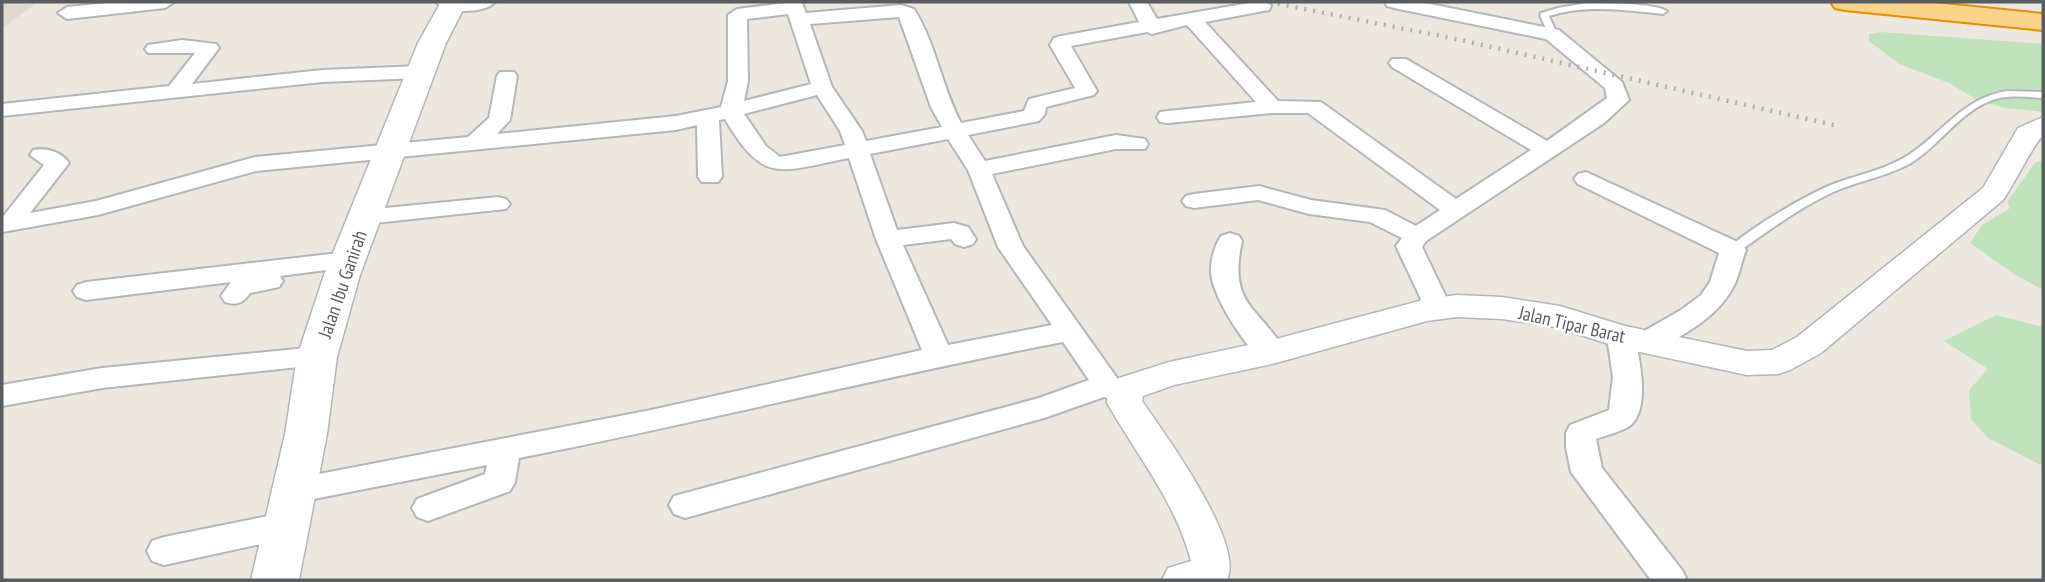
<svg xmlns="http://www.w3.org/2000/svg" width="2045" height="582" font-family="'PT Sans Narrow',sans-serif">
<rect width="100%" height="100%" fill="#ece8e0"/>
<path fill="#dedad1" d="M2 2H38L2 28Z"/>
<g fill="#c0e3bd">
<path d="M1881 32 2043 44V112L2005 108 1977 100 1949 83 1899 64 1869 41V34Z"/>
<path d="M2040 161 2043 162V290L2014 274 1970 243 1982 225 2010 208 2007 202 2035 163Z"/>
<path d="M1996 315 2043 327V466L1988 438 1971 419 1969 390 1988 369 1944 341Z"/>
</g>
<g fill="none" stroke-linecap="round" stroke-linejoin="round">
<g stroke="#b3b7bb" stroke-width="4">
<g id="service">
<path d="M1587 3C1606 3 1653 3 1667 11L1663 14C1625 10 1586 4 1549 16L1557 34 1552 37 1549 36 1540 15 1541 13 1558 8Z"/>
<path d="M2007 91 2043 92V98C2029 97 2014 95 2000 98 1962 106 1941 146 1909 164 1885 177 1858 181 1833 192 1799 208 1768 231 1737 253H1729L1727 250C1746 230 1809 193 1836 183 1861 174 1888 169 1910 154 1945 131 1961 99 2007 91Z"/>
</g>
</g>
<g stroke="#b3b7bb" stroke-width="4">
<g id="minor">
<path d="M117 2H174L165 8 67 19 58 13 67 7Z"/>
<path d="M436 2H495C485 14 446 14 436 2Z"/>
<path d="M793 2 802 3 806 13 901 5 914 9C936 44 942 87 961 123L1024 111 1029 99 1075 88 1050 45 1054 38 1061 36 1139 22 1129 2H1147L1157 19 1255 2H1269L1271 6 1269 10 1205 22 1278 101 1321 102 1456 199 1531 150 1392 67 1389 63 1392 59H1406L1547 141 1607 98 1605 88 1546 39 1394 8 1387 6 1385 2H1420L1559 30 1622 82 1629 100 1604 123 1426 241 1422 247 1447 299 1436 316 1427 319 1418 316 1414 310 1421 299 1396 246 1402 238 1370 222 1309 214 1258 200 1194 208 1186 206 1182 201 1186 196 1194 194 1259 186 1311 200 1385 210 1416 226 1440 210 1308 113H1272L1168 123 1160 122 1157 117 1160 112 1168 111 1256 102 1187 25 1152 34 1147 32 1071 46 1097 91 1094 95 1046 107 1045 114 1039 121 968 135 985 161 1116 135 1145 139 1148 144 1145 149H1116L992 174 1023 246 1117 378 1129 385 1133 392 1129 399 1119 402 1104 397 1044 418 685 518 674 514 669 505 674 496 1039 398 1089 380 1063 342C881 377 701 422 519 458L515 482 510 491 428 521 417 517 412 508 417 499 485 474 487 465 293 503 282 500 277 491 282 482 293 479 651 410 922 350 876 239 849 158C781 171 764 186 725 119L719 120 722 177 718 182H702L698 177 697 125 676 130 256 171 98 215 2 232V218L44 165 30 155 33 150C45 147 62 152 69 163L30 213 96 201 255 157 468 137 489 118 497 76 500 72H514L517 76 510 120 497 134 676 116 721 107 728 81V15L737 9ZM788 14 811 84 744 101 748 81 747 19ZM899 17 931 107 942 127 866 141 862 131 832 87 810 24ZM817 95 840 131 845 145 780 157 766 146 744 114ZM948 139 968 170 998 247 1052 325 948 345 903 245 951 239 955 244 964 247 973 244 976 239 968 227 954 223 897 230 870 154Z"/>
<path d="M182 40 216 44 219 48 192 84 322 70 420 66 427 68 430 72 427 76 420 78 322 82 2 116V104L169 86 195 53H148L145 49 148 45Z"/>
<path d="M1586 172 1742 244 1746 250C1742 260 1740 271 1736 281 1722 314 1689 332 1659 348L1649 351 1639 348 1636 342C1640 362 1649 407 1632 424 1625 431 1606 435 1596 439L1602 468 1682 570 1687 580H1651L1571 472 1566 447V433L1570 425 1609 410 1613 377 1607 337 1611 330 1621 328 1631 330 1636 340 1639 334 1681 310 1701 295 1710 282 1719 253 1578 184 1574 179 1578 174Z"/>
<path d="M498 197 506 199 510 204 506 209 365 224 356 222 353 217 356 212 365 210Z"/>
<path d="M1230 233 1239 236 1242 241C1228 306 1258 305 1286 352L1282 359C1274 361 1268 363 1261 358 1242 343 1213 296 1211 273 1210 261 1215 245 1221 236Z"/>
<path d="M348 252 357 254 361 260 357 266 280 276 283 281 279 287 250 293C243 303 237 306 225 302L221 296 231 282 86 300 77 297 73 291 77 285 86 282Z"/>
<path d="M317 347 327 350 331 357 327 364 102 388 2 406V385L102 368Z"/>
<path d="M288 512 300 516 304 525 300 534 288 538 164 565 152 561 147 551 152 541 164 537Z"/>
</g>
</g>
<g stroke="#b3b7bb" stroke-width="3">
<path id="tertiary" d="M2043 117V136C2035 141 2012 188 2003 200L1821 353 1790 370 1778 374 1747 375 1621 348 1556 327 1502 319 1457 317 1427 321 1272 364 1174 385 1143 396 1142 401C1165 434 1245 543 1227 580H1162L1168 568 1191 561C1176 503 1137 455 1107 403V394L1119 378 1169 362 1272 340 1427 299 1457 295 1502 297 1560 306 1625 326 1747 351 1772 350 1797 337 1983 188 2018 128Z"/>
</g>
<g stroke="#b2b6bb" stroke-width="3">
<path id="secondary" d="M441 2H467L446 43 360 275 337 357 327 434 299 580H251L285 434 297 357 324 275 418 43Z"/>
</g>
<g stroke="#e78d05" stroke-width="4">
<path id="motorway" d="M1831 2H1924L2043 14V30L1845 10 1835 8Z"/>
</g>
<use href="#service" fill="#fff" fill-rule="evenodd"/>
<use href="#minor" fill="#fff" fill-rule="evenodd"/>
<use href="#tertiary" fill="#fff" fill-rule="evenodd"/>
<use href="#secondary" fill="#fff" fill-rule="evenodd"/>
<use href="#motorway" fill="#fad489" fill-rule="evenodd"/>
<path stroke="#b0b1b1" stroke-width="4.5" stroke-dasharray="2 7" stroke-linecap="butt" d="M1269 2 1461 40 1834 125"/>
</g>
<g text-anchor="middle" dominant-baseline="central" stroke-width="5" stroke-linejoin="round" paint-order="stroke">
<g font-size="19" fill="#595d61" stroke="#fff">
<text transform="translate(342 284) rotate(-71)">Jalan Ibu Ganirah</text>
<text transform="translate(1572 324) rotate(13)">Jalan Tipar Barat</text>
</g>
</g>
<rect width="2045" height="582" fill="none" stroke="#595d61" stroke-width="7"/>
</svg>
